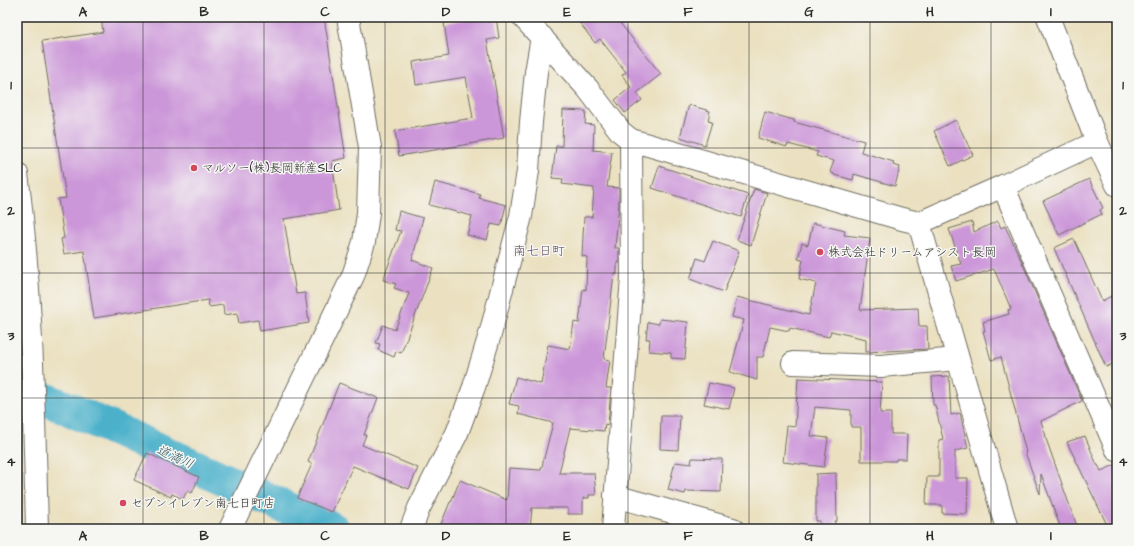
<svg xmlns="http://www.w3.org/2000/svg" width="1134" height="546" font-family="'Architects Daughter','Klee One',sans-serif">
<rect width="100%" height="100%" fill="#f6f6f2"/>
<filter id="ink" filterUnits="userSpaceOnUse"><feTurbulence type="fractalNoise" baseFrequency=".025" numOctaves="2"/><feDisplacementMap in="SourceGraphic" scale="8" xChannelSelector="R" yChannelSelector="G"/><feConvolveMatrix kernelMatrix="1 2 1 2 8 2 1 2 1" color-interpolation-filters="sRGB"/></filter>
<filter id="wash" filterUnits="userSpaceOnUse"><feTurbulence type="fractalNoise" baseFrequency=".012" numOctaves="4" result="noise"/><feDisplacementMap in="SourceGraphic" scale="16" xChannelSelector="R" yChannelSelector="G"/><feGaussianBlur stdDeviation="0.9" result="paint"/><feColorMatrix in="noise" values="0 0 0 0 0 0 0 0 0 0 0 0 0 0 0 0 0 1.4 0 .05"/><feComposite in="paint" operator="in"/></filter>
<g filter="url(#wash)">
<rect width="100%" height="100%" fill="#ebe1c1"/>
<g fill="none" stroke-linecap="round" stroke-linejoin="round">
<path stroke="#4cb1cb" stroke-width="34" d="M17 388 67 408 333 529"/>
</g>
<g id="blocks">
<g fill="#cc97d9">
<path d="M108 17H324L346 158 332 161 339 210 284 219 296 294 305 293 309 323 260 331 258 320 239 323 237 313 224 315 223 305 209 307 208 300 94 318 84 251 64 254 61 239 64 238 58 199 66 198 42 41 103 32 101 18Z"/>
<path d="M479 17H496L499 38 487 40 504 138 399 156 395 131 473 118 466 77 416 85 413 62 449 56 444 23Z"/>
<path d="M575 17H615L661 74 637 93 642 100 625 113 615 100 631 87 622 75 626 72 600 39 595 43Z"/>
<path d="M689 105 710 111 708 121 712 122 705 145 680 137Z"/>
<path d="M563 110 586 111 585 124 594 125 593 150 612 152 607 187 619 188V204L615 248H619V263H617V274H614L604 359 610 360 606 388H611L608 425 605 424 604 431 570 428 559 473H594L596 495H589V498H583V514H568V508H532L530 529H439L450 502H451L460 480 507 500 509 468 541 470 553 423 518 414 519 406 509 404 516 377 541 384 548 345 570 349 574 322 579 323 583 289 586 290 587 257 582 256 584 217H592L594 188 562 184 563 179 552 178 556 146H562Z"/>
<path d="M765 112 794 120V122L864 141 861 152 894 162 893 165 900 167 895 186 854 174 853 180 834 175V174L830 172 834 161 816 156 818 152 788 144 787 147 758 138Z"/>
<path d="M956 120 973 155 950 166 934 131Z"/>
<path d="M659 166 748 195 741 217 652 188Z"/>
<path d="M1089 179 1103 208 1100 210 1102 214 1059 235 1043 201Z"/>
<path d="M435 182 480 194 479 198 506 205 501 226 491 224 487 240 467 235 472 216 429 205Z"/>
<path d="M754 189 767 193 751 245 737 240Z"/>
<path d="M399 211 423 218 412 260 433 268 405 343 401 353 396 351 394 357 378 350 380 344 376 343 383 325 395 330 409 293 394 288 396 284 383 280 401 231 395 230Z"/>
<path d="M998 221 1001 228 1005 226 1021 260 1082 401 1041 421 1046 436H1045L1078 529H1061L1041 474 1040 494 1025 452H1026L1001 357 991 360 983 331H985L983 322 1009 314 1008 310 1011 309 994 269 956 281 951 266 961 264 949 229 972 222 974 232Z"/>
<path d="M813 223 845 231 844 235 870 238 860 310 918 308 919 326H927L928 349 866 352V339L831 331 829 337 790 328 789 331 770 327 763 357H757V380L730 372 744 320 732 317 737 297 809 315 816 283 799 279 803 260 798 259 802 243 808 245Z"/>
<path d="M1074 239 1102 301 1117 293V362L1106 367 1054 248Z"/>
<path d="M713 241 739 251 724 292 690 279 697 258 705 261Z"/>
<path d="M660 319 688 322 685 359 671 358V353L649 351 650 339H646L648 322 659 324Z"/>
<path d="M949 376 951 415 960 413 968 448 955 451V478H968L967 514 942 513V505H926L927 477H939V440L943 439 935 405H933L932 377Z"/>
<path d="M798 378 882 382 880 413H891V434H907L906 459H896V461H861V427H851V410L815 407 811 436 828 438 824 467 783 462 787 426 795 427Z"/>
<path d="M339 383 378 398 364 435H366L362 445 418 468 409 489 353 466 332 512 297 498 312 464 308 462Z"/>
<path d="M709 383 734 388 729 409 704 404Z"/>
<path d="M661 416H680L678 450 660 449Z"/>
<path d="M1085 436 1097 465H1098L1101 471 1117 464V529H1109L1067 442Z"/>
<path d="M147 453 199 477 192 493 187 491 183 499 172 494 171 497 134 480Z"/>
<path d="M692 458 722 459 721 492 686 491 685 494 668 490 675 462 691 464Z"/>
<path d="M836 473 837 521H835V527L820 528V521H816V474Z"/>
</g>
</g>
</g>
<g filter="url(#ink)">
<use href="#blocks" fill-opacity="0" stroke="#6e6b60" stroke-width="1"/>
<g fill="none" stroke-linecap="round" stroke-linejoin="round">
<g stroke="#6e6b60" stroke-width="24">
<g id="minor">
<path d="M523 17 588 89 621 132 631 140 902 219 919 223 1003 186 1097 142"/>
<path d="M1048 17 1097 142 1117 185"/>
<path d="M17 174C32 292 34 410 37 529"/>
<path d="M1003 186 1117 450"/>
<path d="M919 223 1007 529"/>
<path d="M793 363 881 366 957 359"/>
<path d="M615 496 733 529"/>
<path d="M230 529 353 276 364 242 368 213 370 147 348 17"/>
<path d="M411 529 419 508 457 433 474 387 491 331 521 216 528 171 531 122 536 72 542 37"/>
<path d="M613 529 632 277 631 140"/>
</g>
</g>
<use href="#minor" stroke="#fff" stroke-width="22"/>
</g>
</g>
<path fill="none" stroke="#2b2b2b" stroke-width="1" stroke-opacity="0.55" d="M143 17V529M264 17V529M385 17V529M506 17V529M628 17V529M749 17V529M870 17V529M991 17V529M17 148H1117M17 273H1117M17 398H1117"/>
<g fill="#d1495b" stroke="#f6f6f2" stroke-width="1.5">
<circle cx="194" cy="168" r="4"/>
<circle cx="820" cy="252" r="4"/>
<circle cx="123" cy="503" r="4"/>
</g>
<g text-anchor="middle" dominant-baseline="central" stroke-width="3" stroke-linejoin="round" paint-order="stroke">
<g font-size="12" fill="#2b2b2b" stroke="#f6f6f2" text-anchor="start">
<text x="202" y="168">マルソー(株)長岡新産SLC</text>
<text x="828" y="252">株式会社ドリームアシスト長岡</text>
<text x="131" y="503">セブンイレブン南七日町店</text>
</g>
<g font-size="13" fill="#635168" stroke="#f6f6f2">
<text x="539" y="251">南七日町</text>
</g>
<g font-size="13" font-style="italic" fill="#375a63" stroke="#f6f6f2">
<text transform="translate(175 457) rotate(25)">道満川</text>
</g>
</g>
<rect width="1134" height="546" fill="none" stroke="#f6f6f2" stroke-width="44"/>
<rect x="22" y="22" width="1090" height="502" fill="none" stroke="#2b2b2b" stroke-width="1.5"/>
<g font-size="13" text-anchor="middle" font-weight="bold" fill="#2b2b2b">
<text x="83" y="16">A</text>
<text x="204" y="16">B</text>
<text x="325" y="16">C</text>
<text x="446" y="16">D</text>
<text x="567" y="16">E</text>
<text x="688" y="16">F</text>
<text x="809" y="16">G</text>
<text x="930" y="16">H</text>
<text x="1051" y="16">I</text>
<text x="11" y="89">1</text>
<text x="1123" y="89">1</text>
<text x="11" y="215">2</text>
<text x="1123" y="215">2</text>
<text x="11" y="340">3</text>
<text x="1123" y="340">3</text>
<text x="11" y="466">4</text>
<text x="1123" y="466">4</text>
<text x="83" y="540">A</text>
<text x="204" y="540">B</text>
<text x="325" y="540">C</text>
<text x="446" y="540">D</text>
<text x="567" y="540">E</text>
<text x="688" y="540">F</text>
<text x="809" y="540">G</text>
<text x="930" y="540">H</text>
<text x="1051" y="540">I</text>
</g>
</svg>
